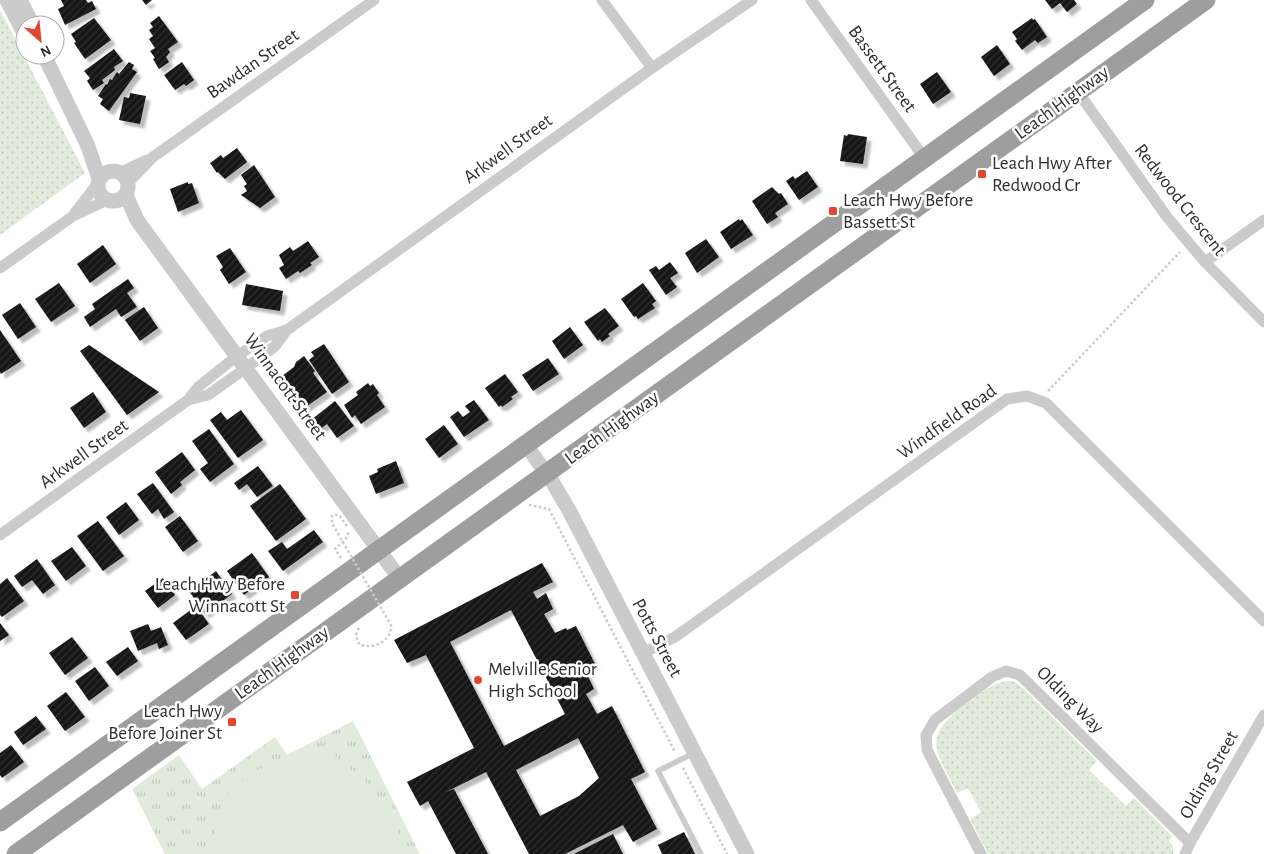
<svg xmlns="http://www.w3.org/2000/svg" width="1264" height="854" font-family="'Alegreya Sans',sans-serif">
<defs>
<pattern id="grass-tufts" width="24" height="20" patternUnits="userSpaceOnUse" patternTransform="scale(1.25)"><rect width="24" height="20" fill="#e1ebdb"/><path d="M3 7l-1-3M5 7V3M7 7l1-3M15 17l-1-3M17 17v-4M19 17l1-3" fill="none" stroke="#c1cabc"/></pattern>
<pattern id="park-dots" width="8" height="8" patternUnits="userSpaceOnUse" patternTransform="scale(1.25)"><rect width="8" height="8" fill="#e1ebdb"/><path d="M2 2h.1M6 6h.1" fill="none" stroke="#c1cabc" stroke-width="1.8" stroke-linecap="round"/></pattern>
<pattern id="building-hatch" width="6" height="6" patternUnits="userSpaceOnUse" patternTransform="scale(1.25)"><rect width="6" height="6" fill="#151515"/><path d="M-1 1l2-2M0 6l6-6M5 7l2-2" fill="none" stroke="#2f2f2f"/></pattern>
<filter id="shadow"><feDropShadow dx="4.5" dy="4.5" stdDeviation="1" flood-color="#0004"/></filter>
</defs>
<rect width="100%" height="100%" fill="#fff"/>
<path fill="url(#grass-tufts)" d="M353 721 420 854H165L132 789 179 755 202 789 275 737 287 755Z"/>
<g fill="url(#park-dots)">
<path d="M0 10 85 173 0 235Z"/>
<path d="M1008 681 1015 682 1023 688 1097 761 1089 770 1126 806 1134 798 1172 836 1169 841 1173 846V854H988L970 819 981 812 968 788 957 793C935 749 921 737 967 703 980 693 992 683 1008 681Z"/>
</g>
<path fill="#e1ebdb" d="M302 753 334 755 373 788 411 854H213L215 825 228 792 259 769Z"/>
<g fill="url(#building-hatch)" fill-rule="evenodd" filter="url(#shadow)">
<path d="M61 0H86L88 3 92 1 96 9 65 25 58 9 64 6Z"/>
<path d="M142 0H152L146 5Z"/>
<path d="M1045 0H1074L1077 4 1067 12 1060 3 1052 9Z"/>
<path d="M159 16 178 42 168 49 170 52 166 57 169 62 159 69 153 59 155 58 150 51 155 48 149 39 153 36 149 30 153 27 150 23Z"/>
<path d="M94 18 111 40 85 59 74 43 76 42 71 34Z"/>
<path d="M1032 18 1033 20 1035 19 1047 37 1038 43 1035 40 1022 50 1015 41 1017 39 1012 32Z"/>
<path d="M997 45 1010 64 994 76 981 57Z"/>
<path d="M114 49 123 61 114 67 115 70 102 80 104 83 93 90 87 81 90 78 84 71Z"/>
<path d="M129 62 134 65 132 69 137 72 109 111 100 104 103 99 98 96 106 84 107 85 110 79 112 80 117 72 119 74Z"/>
<path d="M182 62 194 80 186 86 184 84 175 90 164 75Z"/>
<path d="M937 72 951 92 933 104 920 84Z"/>
<path d="M130 93 146 96 140 124 119 120 124 97 129 98Z"/>
<path d="M848 134 867 137 863 164 840 161 844 135 847 136Z"/>
<path d="M237 148 247 162 225 179 218 172 217 173 210 163 221 155 223 158Z"/>
<path d="M254 165 275 197 260 208 241 195 247 191 244 186 247 184 241 175Z"/>
<path d="M807 171 818 187 799 200 786 181 793 176 795 179Z"/>
<path d="M188 182V184L192 183 199 203 178 212 170 189Z"/>
<path d="M772 187 779 194 781 193 788 204 775 213 778 217 767 224 752 201Z"/>
<path d="M739 219 740 221 742 219 753 235 731 249 720 232Z"/>
<path d="M706 239 719 257 697 273 685 253Z"/>
<path d="M308 241 319 257 310 263 312 265 300 273 298 271 286 279 279 268 284 265 279 255 290 247 293 251Z"/>
<path d="M103 245 116 264 90 283 77 264Z"/>
<path d="M230 248 246 272 229 284 220 270 223 267 216 256Z"/>
<path d="M670 262 678 273 670 278 677 287 666 295 649 270 656 266 659 270Z"/>
<path d="M128 279 134 288 127 293 137 307 121 317 116 309 90 327 84 317 95 309 92 304Z"/>
<path d="M59 283 75 306 51 322 35 299Z"/>
<path d="M643 283 656 301 652 304 655 308 638 319 636 316 634 317 621 299Z"/>
<path d="M246 284 283 291 280 311 242 305Z"/>
<path d="M20 303 36 327 18 339 2 315Z"/>
<path d="M144 307 158 328 140 341 125 320Z"/>
<path d="M605 308 619 326 608 334 610 336 602 342 600 339 598 341 584 322Z"/>
<path d="M570 327 583 345 564 359 552 341Z"/>
<path d="M0 330 21 361 1 374 0 372Z"/>
<path d="M324 344 349 382 332 394 309 360 314 356 311 352Z"/>
<path d="M89 345 159 392 127 415 80 351Z"/>
<path d="M304 356 315 371 313 373 327 392 300 411 278 379 294 367 296 362Z"/>
<path d="M548 358 559 374 533 391 522 375Z"/>
<path d="M505 374 518 392 511 397 513 399 502 407 501 405 499 407 485 388Z"/>
<path d="M368 383 370 386 373 384 379 393 377 395 385 407 361 424 355 415 352 418 344 405 358 395 356 392Z"/>
<path d="M93 392 106 412 84 428 70 408Z"/>
<path d="M474 400 489 420 464 437 450 417 458 411 463 417 470 412 465 406Z"/>
<path d="M335 401 354 426 337 438 327 424 319 430 311 420Z"/>
<path d="M241 410 263 440 238 458 210 420 221 412 227 420Z"/>
<path d="M444 425 458 444 439 458 425 439Z"/>
<path d="M209 429 234 464 210 482 200 469 208 463 192 441Z"/>
<path d="M182 452 195 470 180 482 182 485 171 494 155 472Z"/>
<path d="M396 461 404 483 376 494 369 476 378 472 377 469Z"/>
<path d="M258 466 273 486 257 497 247 484 239 490 234 483Z"/>
<path d="M153 483 174 512 164 519 158 509 152 514 137 494Z"/>
<path d="M280 484 306 519 276 541 250 506Z"/>
<path d="M126 502 139 520 119 535 106 517Z"/>
<path d="M180 516 198 541 183 552 165 527Z"/>
<path d="M98 521 124 556 103 571 77 536Z"/>
<path d="M314 530 323 542 283 571 268 551 282 542 287 549Z"/>
<path d="M72 547 86 566 66 581 51 561Z"/>
<path d="M252 553 269 577 244 595 227 571Z"/>
<path d="M37 559 55 585 43 594 32 580 22 587 14 576Z"/>
<path d="M542 563 553 582 533 592 537 599 546 593 553 609 544 614 555 633 566 628 567 630 576 626 595 664 581 672 578 666 575 667 580 675 586 672 594 689 586 694 597 714 612 706 645 772 631 779 657 829 633 842 623 825 565 854H529L486 772 446 792 454 789 488 854H456L428 801 420 806 407 782 474 748 426 655 407 663 394 640ZM511 610 565 714 504 746 450 642ZM578 738 599 778 579 796 540 816 516 770Z"/>
<path d="M216 571 232 594 205 614 189 591Z"/>
<path d="M7 578 24 601 2 617 0 615V584Z"/>
<path d="M163 578 175 595 158 608 145 591Z"/>
<path d="M196 606 209 624 186 640 173 623Z"/>
<path d="M0 623 9 635 0 641Z"/>
<path d="M148 624 151 631 161 627 168 645 159 649 157 643 138 651 130 631Z"/>
<path d="M72 637 88 658 65 675 49 653Z"/>
<path d="M128 647 138 661 117 676 106 662Z"/>
<path d="M95 667 109 686 89 701 75 681Z"/>
<path d="M66 692 85 717 65 731 47 706Z"/>
<path d="M36 716 46 729 23 745 14 732Z"/>
<path d="M11 745 24 762 2 778 0 775V753Z"/>
<path d="M684 832 695 854H662L658 845Z"/>
<path d="M613 834 623 854H574Z"/>
</g>
<g fill="none" stroke-linecap="round" stroke-linejoin="round">
<g stroke="#cbcbcb" stroke-width="2.5" stroke-dasharray="2.5 2.5" stroke-linecap="butt">
<path d="M1048 391 1180 252"/>
<path d="M529 505 549 509 675 752"/>
<path d="M341 558 335 549 345 540 349 532"/>
<path d="M359 628C355 634 356 639 360 645L369 646"/>
<path d="M683 768 727 854"/>
</g>
<path stroke="#cbcbcb" stroke-width="5.5" d="M694 753 658 771 701 854"/>
<g stroke="#cbcbcb" stroke-width="11">
<path d="M602 0 652 68"/>
<path d="M811 0 925 159"/>
<path d="M1078 92 1167 217 1205 262 1264 322"/>
<path d="M119 173 147 160"/>
<path d="M128 183 153 157 374 0"/>
<path d="M74 214 98 183"/>
<path d="M1205 262 1264 220"/>
<path d="M0 268 73 216 107 200"/>
<path d="M188 400 208 395 246 368 275 346 287 330 652 68 752 0"/>
<path d="M0 535 188 400 198 387 237 356 267 336 287 330"/>
<path d="M643 653 675 637 1007 399 1027 396 1046 403 1264 621"/>
<path d="M981 854 927 750 926 735 935 720 992 677 1006 671 1020 675 1190 843"/>
<path d="M1185 854 1190 843 1264 715"/>
</g>
<g stroke="#cbcbcb" stroke-width="15">
<path d="M7 0 25 35"/>
<path d="M20 0 33 25"/>
<path d="M44 55 88 146 99 179"/>
<circle cx="113" cy="186" r="15"/>
<path d="M126 195 137 220 400 579"/>
<path d="M526 445 553 483 570 512 747 854"/>
</g>
<g stroke="#9e9e9e" stroke-width="19">
<path d="M0 822 1145 0"/>
<path d="M16 854 1206 0"/>
</g>
<path stroke="#cbcbcb" stroke-width="2.5" stroke-dasharray="2.5 2.5" stroke-linecap="butt" d="M347 526 339 515H333L331 518 333 525 391 625C392 637 381 646 369 646"/>
</g>
<g fill="#e34731" stroke="#fff" stroke-width="2">
<rect x="977" y="169" width="10" height="10" rx="2.5"/>
<rect x="828" y="206" width="10" height="10" rx="2.5"/>
<rect x="290" y="590" width="10" height="10" rx="2.5"/>
<circle cx="478" cy="680" r="5"/>
<rect x="227" y="717" width="10" height="10" rx="2.5"/>
</g>
<g text-anchor="middle" dominant-baseline="central" stroke-width="5" stroke-linejoin="round" paint-order="stroke">
<g font-size="19" fill="#2e2e2e" stroke="#fff">
<text transform="translate(253 64) rotate(-35)">Bawdan Street</text>
<text transform="translate(882 69) rotate(54)">Bassett Street</text>
<text transform="translate(1062 103) rotate(-36)">Leach Highway</text>
<text transform="translate(508 149) rotate(-36)">Arkwell Street</text>
<text transform="translate(1180 200) rotate(52)">Redwood Crescent</text>
<text transform="translate(285 387) rotate(54)">Winnacott Street</text>
<text transform="translate(947 422) rotate(-35)">Windfield Road</text>
<text transform="translate(612 428) rotate(-36)">Leach Highway</text>
<text transform="translate(84 454) rotate(-36)">Arkwell Street</text>
<text transform="translate(657 638) rotate(62)">Potts Street</text>
<text transform="translate(282 663) rotate(-36)">Leach Highway</text>
<text transform="translate(1070 700) rotate(45)">Olding Way</text>
<text transform="translate(1209 775) rotate(-60)">Olding Street</text>
</g>
<g font-size="19" fill="#2e2e2e" stroke="#fff" text-anchor="start">
<text x="992" y="163">Leach Hwy After<tspan x="992" dy="22">Redwood Cr</tspan></text>
<text x="843" y="200">Leach Hwy Before<tspan x="843" dy="22">Bassett St</tspan></text>
<text x="285" y="584" text-anchor="end">Leach Hwy Before<tspan x="285" dy="22">Winnacott St</tspan></text>
<text x="488" y="669">Melville Senior<tspan x="488" dy="22">High School</tspan></text>
<text x="222" y="711" text-anchor="end">Leach Hwy<tspan x="222" dy="22">Before Joiner St</tspan></text>
</g>
</g>
<g transform="translate(40 40) rotate(153)"><circle r="24" fill="#ffffff" stroke="#ababab"/>
<path d="M0-4L9 19L0 12L-9 19Z" fill="#e34731"/>
<text y="-8" font-size="14" font-weight="bold" text-anchor="middle" fill="#2e2e2e">N</text>
</g>
</svg>
